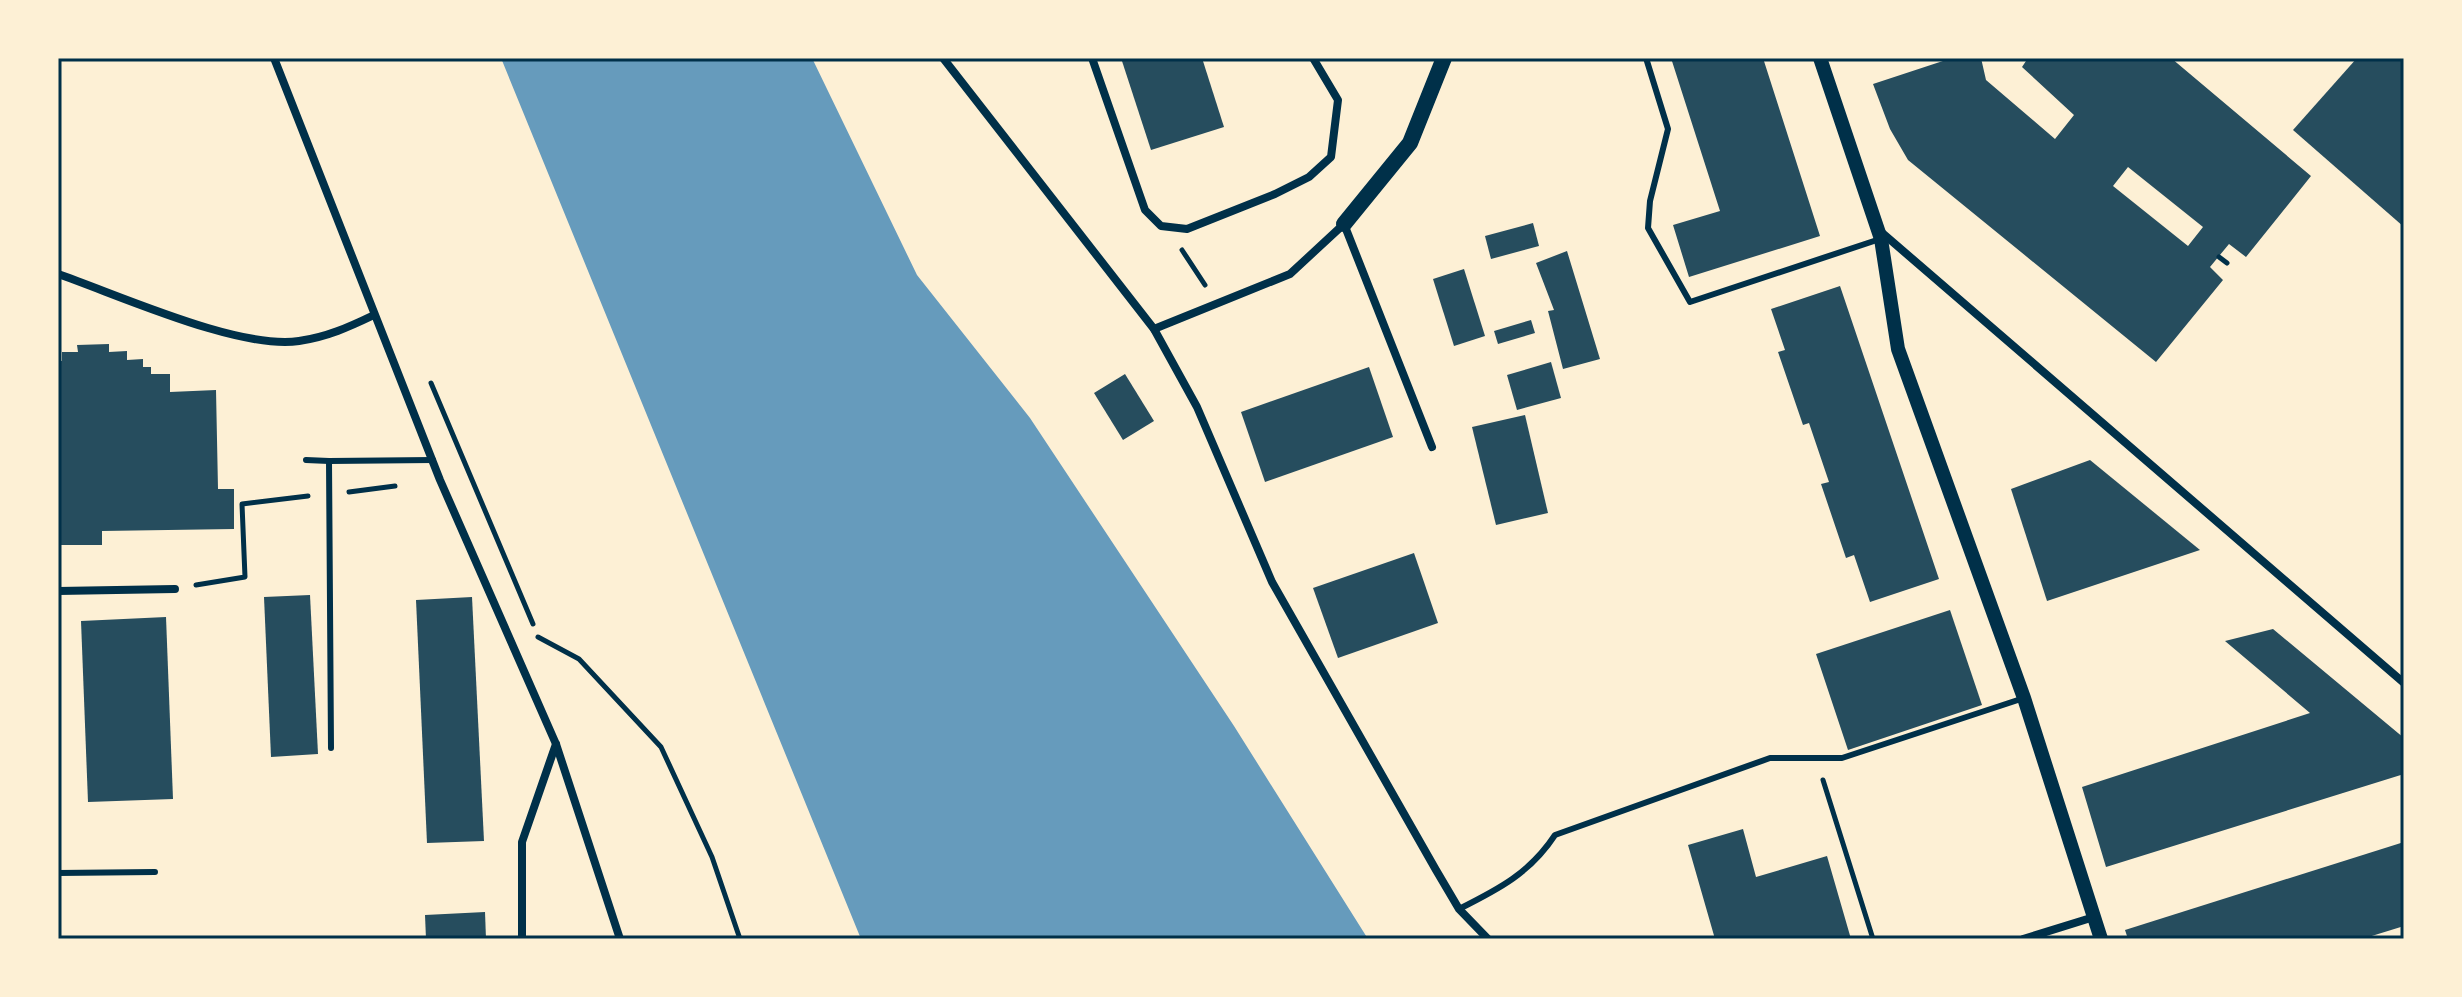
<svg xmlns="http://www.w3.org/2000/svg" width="2462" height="997" font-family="Barlow,sans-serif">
<rect width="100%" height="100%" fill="#fdf0d5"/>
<path fill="#669bbc" d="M501 58H812L917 275 1030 418 1234 726 1368 939H861Z"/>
<g fill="#264d5e" fill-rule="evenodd">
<path d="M1121 58H1202L1224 127 1151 150Z"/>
<path d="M1671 58H1763L1820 236 1689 277 1673 225 1720 211Z"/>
<path d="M1952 58H1981L1986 80 2055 139 2074 115 2022 67 2028 58H2171L2311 176 2246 257 2229 244 2210 267 2223 280 2156 362 1908 160 1890 129 1873 84ZM2128 167 2203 227 2188 246 2113 186Z"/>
<path d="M2357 58H2404V227L2293 130Z"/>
<path d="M1533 223 1539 246 1491 259 1485 236Z"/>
<path d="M1567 251 1600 359 1563 369 1548 311 1554 310 1536 263Z"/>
<path d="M1464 269 1485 336 1454 346 1433 279Z"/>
<path d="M1840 286 1939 579 1870 602 1854 555 1846 558 1821 484 1829 482 1809 423 1803 425 1778 352 1785 350 1771 309Z"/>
<path d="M1531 320 1535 333 1498 344 1494 331Z"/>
<path d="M109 344V352L127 351V360L143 359V367H151V374H170V392L216 390 218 489H234V529L102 531V545H58V361H62V352H78L77 345Z"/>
<path d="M1551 362 1561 398 1517 410 1507 375Z"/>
<path d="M1369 367 1393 437 1265 482 1241 412Z"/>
<path d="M1125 374 1154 421 1123 440 1094 393Z"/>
<path d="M1525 415 1548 513 1496 525 1472 427Z"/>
<path d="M2090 460 2200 550 2047 601 2011 489Z"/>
<path d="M1414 553 1438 623 1338 658 1313 588Z"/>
<path d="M310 595 318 754 271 757 264 597Z"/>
<path d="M472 597 484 841 427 843 416 600Z"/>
<path d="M1950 610 1982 705 1848 750 1816 654Z"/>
<path d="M166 617 173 799 88 802 81 621Z"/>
<path d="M2273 629 2404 738V774L2106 867 2082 787 2310 713 2225 641Z"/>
<path d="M1743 829 1756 877 1827 856 1851 939H1715L1688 845Z"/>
<path d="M2404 842V926L2362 939H2128L2125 930Z"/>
<path d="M485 912 486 939H426L425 915Z"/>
</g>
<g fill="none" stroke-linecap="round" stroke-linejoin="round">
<g stroke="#003049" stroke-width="5">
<path d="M1182 250 1205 285"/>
<path d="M2219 257 2227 263"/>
<path d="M431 383 533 624"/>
<path d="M349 492 395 486"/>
<path d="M196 585 245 577 242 504 308 496"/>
<path d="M538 637 579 659 661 747 712 857 740 939"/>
<path d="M1823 780 1873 939"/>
</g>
<g stroke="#003049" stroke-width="6">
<path d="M1646 58 1668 129 1650 201 1648 228 1690 302 1880 239"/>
<path d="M306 460 329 461"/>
<path d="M331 748 329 461 433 460"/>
<path d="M58 873 155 872"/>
<path d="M1459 909C1499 889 1530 873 1555 835L1770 758H1842L2024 698"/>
</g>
<g stroke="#003049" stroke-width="8">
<path d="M274 58 440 480 556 744 620 939"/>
<path d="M943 58 1154 329 1197 407 1272 582 1436 870 1459 909 1488 939"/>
<path d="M1092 58 1145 210 1161 226 1187 229 1275 194 1309 177 1331 157 1338 100 1313 58"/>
<path d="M1880 231 2404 683"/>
<path d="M58 274C119 295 239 350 299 341 327 337 349 327 374 315"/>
<path d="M1154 329 1290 274 1344 224 1432 447"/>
<path d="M58 591 175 589"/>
<path d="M522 939V842L556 744"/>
<path d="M2023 939 2094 917"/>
</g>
<path stroke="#003049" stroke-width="14" d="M1820 58 1881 239 1898 349 2024 698 2101 939"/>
<path stroke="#003049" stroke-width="16" d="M1344 224 1410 143 1444 58"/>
</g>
<rect width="2462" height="997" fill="none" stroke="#fdf0d5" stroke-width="120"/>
<rect x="60" y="60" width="2342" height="877" fill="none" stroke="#003049" stroke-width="3"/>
</svg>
